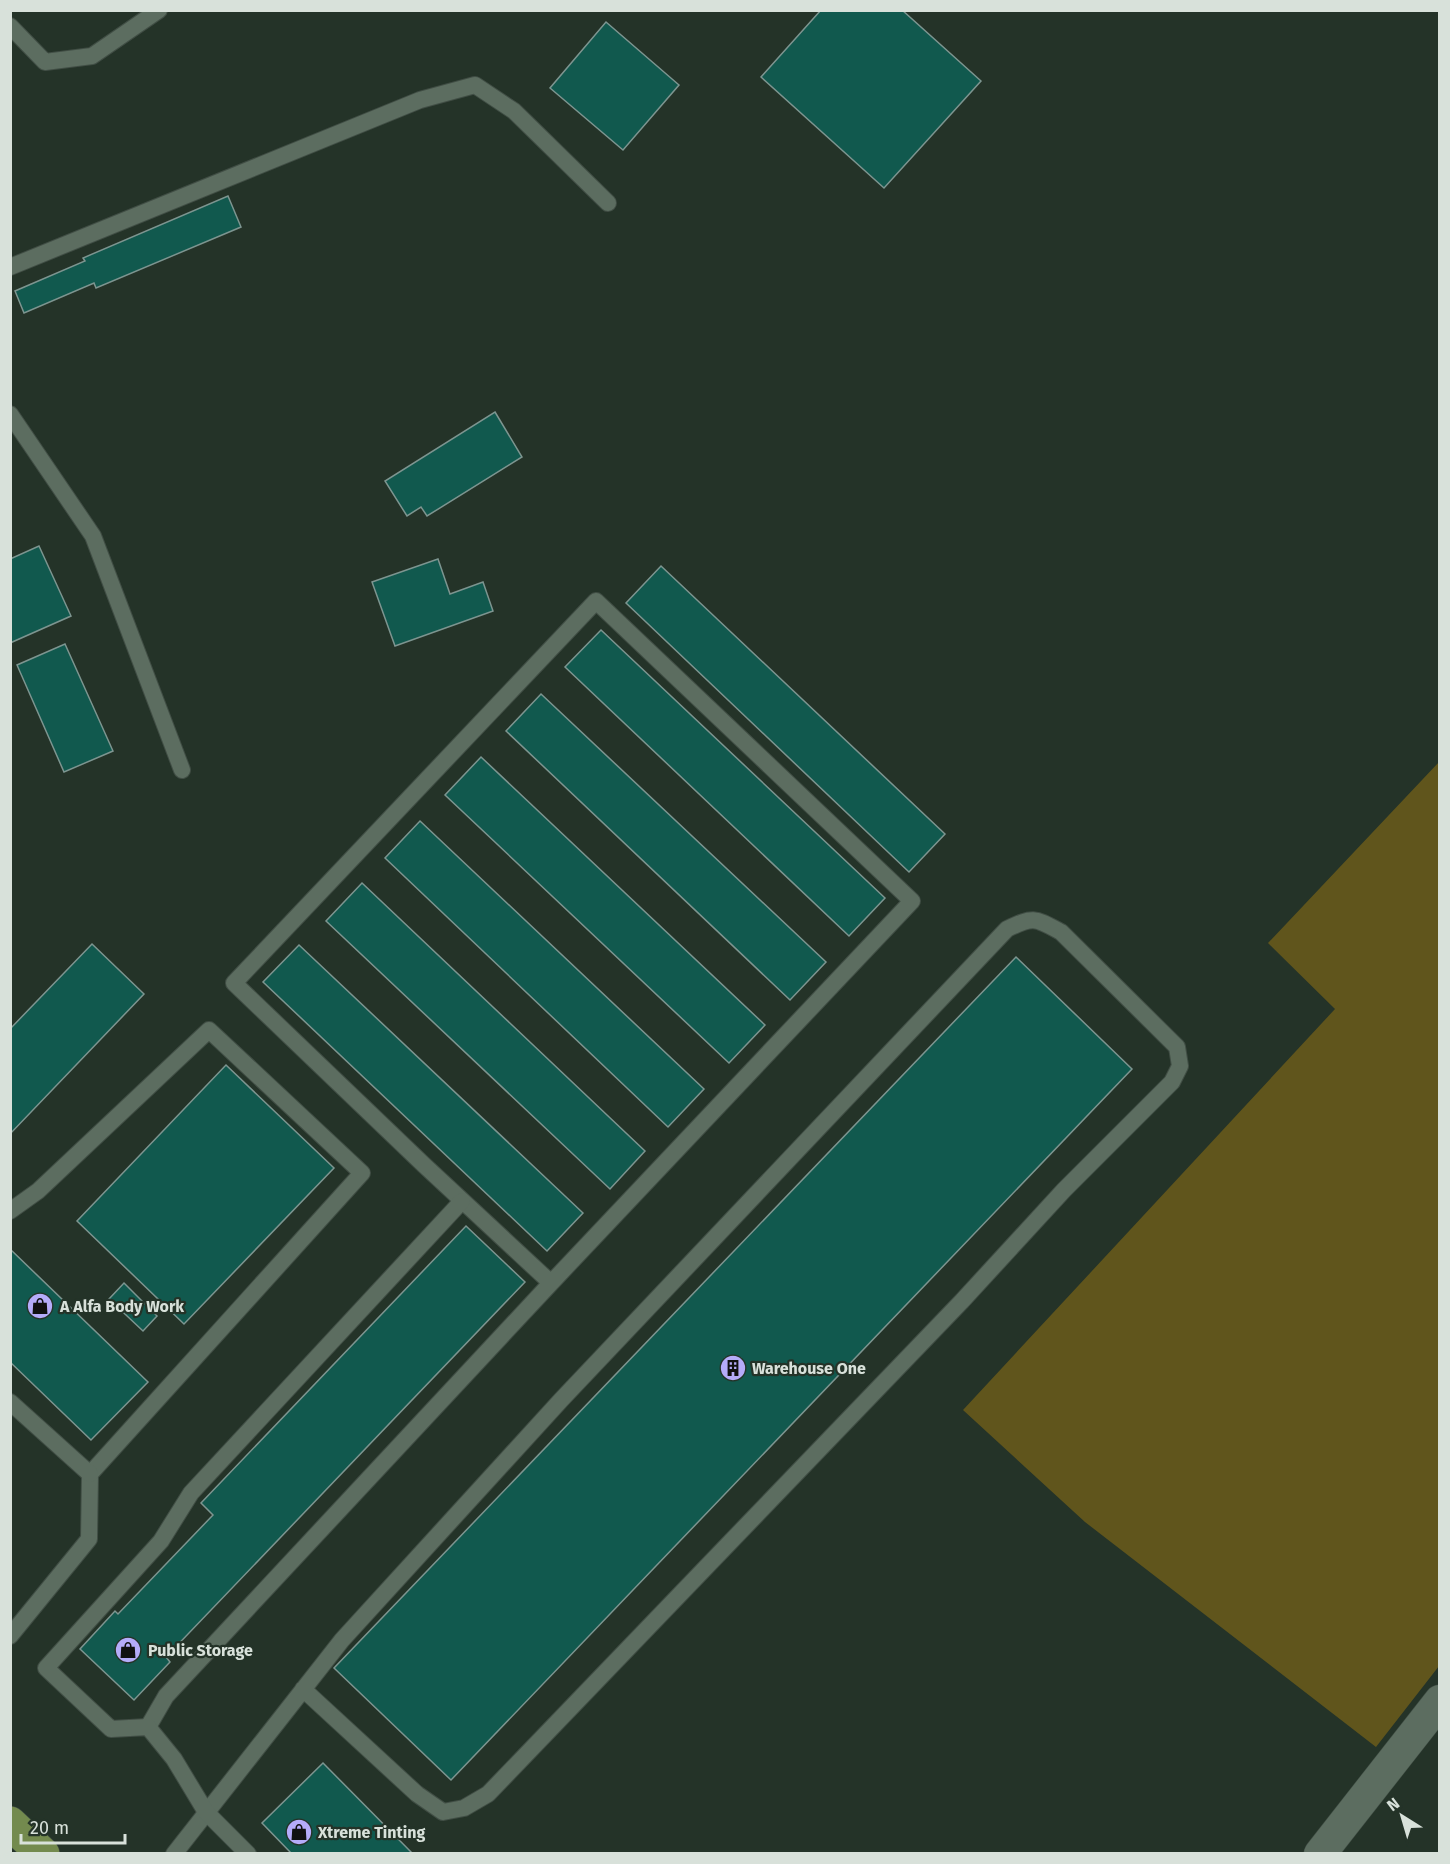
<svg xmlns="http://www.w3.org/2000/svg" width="1450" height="1864" font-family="'Fira Sans',sans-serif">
<rect width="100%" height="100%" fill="#243328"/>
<path fill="#60551c" d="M1439 762V1666L1376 1747 1085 1522 963 1410 1335 1009 1268 943Z"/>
<g fill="#11594e" stroke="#7d9590" stroke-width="1.5">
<path d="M821 10H902L981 81 884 188 761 77Z"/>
<path d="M606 22 679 85 623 150 550 88Z"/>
<path d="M228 196 241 227 96 288 94 283 24 313 15 291 85 261 83 258Z"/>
<path d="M495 412 522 457 427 516 421 507 407 516 385 481Z"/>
<path d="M39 546 71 616 10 643V559Z"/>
<path d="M438 559 450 594 483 582 493 611 395 646 372 582Z"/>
<path d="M661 566 945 834 909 872 626 603Z"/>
<path d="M601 630 885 898 849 936 565 667Z"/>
<path d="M65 644 113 751 64 772 17 665Z"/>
<path d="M541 694 826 962 790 1000 506 731Z"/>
<path d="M481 757 765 1025 729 1063 445 795Z"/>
<path d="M420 821 704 1089 668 1127 385 858Z"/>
<path d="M362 883 645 1151 610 1189 326 921Z"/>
<path d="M92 944 144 994 10 1134V1029Z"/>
<path d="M299 945 583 1213 547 1251 263 982Z"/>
<path d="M1016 957 1132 1069 451 1780 334 1668Z"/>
<path d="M226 1065 334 1168 184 1324 77 1221Z"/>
<path d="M466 1226 525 1282 166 1657 170 1662 134 1700 80 1649 115 1611 118 1614 213 1515 201 1503Z"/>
<path d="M10 1249 148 1382 91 1440 10 1362Z"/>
<path d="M124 1283 157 1316 143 1331 109 1299Z"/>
<path d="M323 1763 412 1853 292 1854 262 1823Z"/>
</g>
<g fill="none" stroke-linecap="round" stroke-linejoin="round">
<g stroke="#414e45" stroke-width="18">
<g id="service">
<path d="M10 26 45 62 92 56 159 10"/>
<path d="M10 267 420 100 475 85 514 111 608 203"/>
<path d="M10 414 93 536 182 770"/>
<path d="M10 1211 38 1191 209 1030 362 1173 90 1474 89 1539 10 1636"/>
<path d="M10 1402 90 1474"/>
<path d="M148 1727 166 1696 551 1283 912 901 596 601 234 983 424 1165 551 1283"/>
<path d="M174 1854 342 1640 561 1400 1007 929C1034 916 1035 918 1061 932L1177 1047 1180 1066 1172 1082 1064 1190 962 1301 488 1794 464 1808 443 1812 417 1794 303 1689"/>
<path d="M248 1854 206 1812 174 1759 148 1727 111 1729 46 1668 161 1541 191 1493 462 1201"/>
</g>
</g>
<g stroke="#414e45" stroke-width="33">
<path id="minor" d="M1320 1854 1440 1701"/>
</g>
<g stroke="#414e45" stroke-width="34">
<path id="trunk" d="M10 1823 43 1854"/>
</g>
<use href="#service" stroke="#5c6d60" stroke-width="16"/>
<use href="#minor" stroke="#5c6d60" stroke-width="32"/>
<use href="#trunk" stroke="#738a4e" stroke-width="33"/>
</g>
<defs>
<g id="shop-disc" transform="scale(1.35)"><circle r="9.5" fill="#b5acf9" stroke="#243328"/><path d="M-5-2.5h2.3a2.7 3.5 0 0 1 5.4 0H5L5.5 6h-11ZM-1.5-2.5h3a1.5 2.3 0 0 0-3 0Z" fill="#111"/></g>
<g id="building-disc" transform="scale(1.35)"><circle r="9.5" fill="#b5acf9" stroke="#243328"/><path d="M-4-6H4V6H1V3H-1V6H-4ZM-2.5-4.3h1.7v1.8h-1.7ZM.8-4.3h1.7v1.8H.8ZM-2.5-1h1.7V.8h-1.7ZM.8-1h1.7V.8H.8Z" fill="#111"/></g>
</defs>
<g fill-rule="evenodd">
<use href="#shop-disc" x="40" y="1306"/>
<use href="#building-disc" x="733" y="1368"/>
<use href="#shop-disc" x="128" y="1650"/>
<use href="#shop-disc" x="299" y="1832"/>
</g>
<g text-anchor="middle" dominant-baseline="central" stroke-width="4.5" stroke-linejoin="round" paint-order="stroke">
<g font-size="16" font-weight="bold" fill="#d8e1da" stroke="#243328" text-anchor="start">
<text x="60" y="1306">A Alfa Body Work</text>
<text x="752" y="1368">Warehouse One</text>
<text x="148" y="1650">Public Storage</text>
<text x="318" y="1832">Xtreme Tinting</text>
</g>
</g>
<rect width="1450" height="1864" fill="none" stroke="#d8e1da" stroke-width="24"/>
<g transform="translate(1402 1816) rotate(323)" stroke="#243328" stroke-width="4.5" paint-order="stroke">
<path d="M0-4.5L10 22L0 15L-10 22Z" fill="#d8e1da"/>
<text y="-9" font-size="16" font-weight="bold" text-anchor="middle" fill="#d8e1da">N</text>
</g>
<path d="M21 1834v9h104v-9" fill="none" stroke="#d8e1da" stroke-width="3"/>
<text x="30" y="1834" font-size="18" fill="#d8e1da" stroke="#243328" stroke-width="4.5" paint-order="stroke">20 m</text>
</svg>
